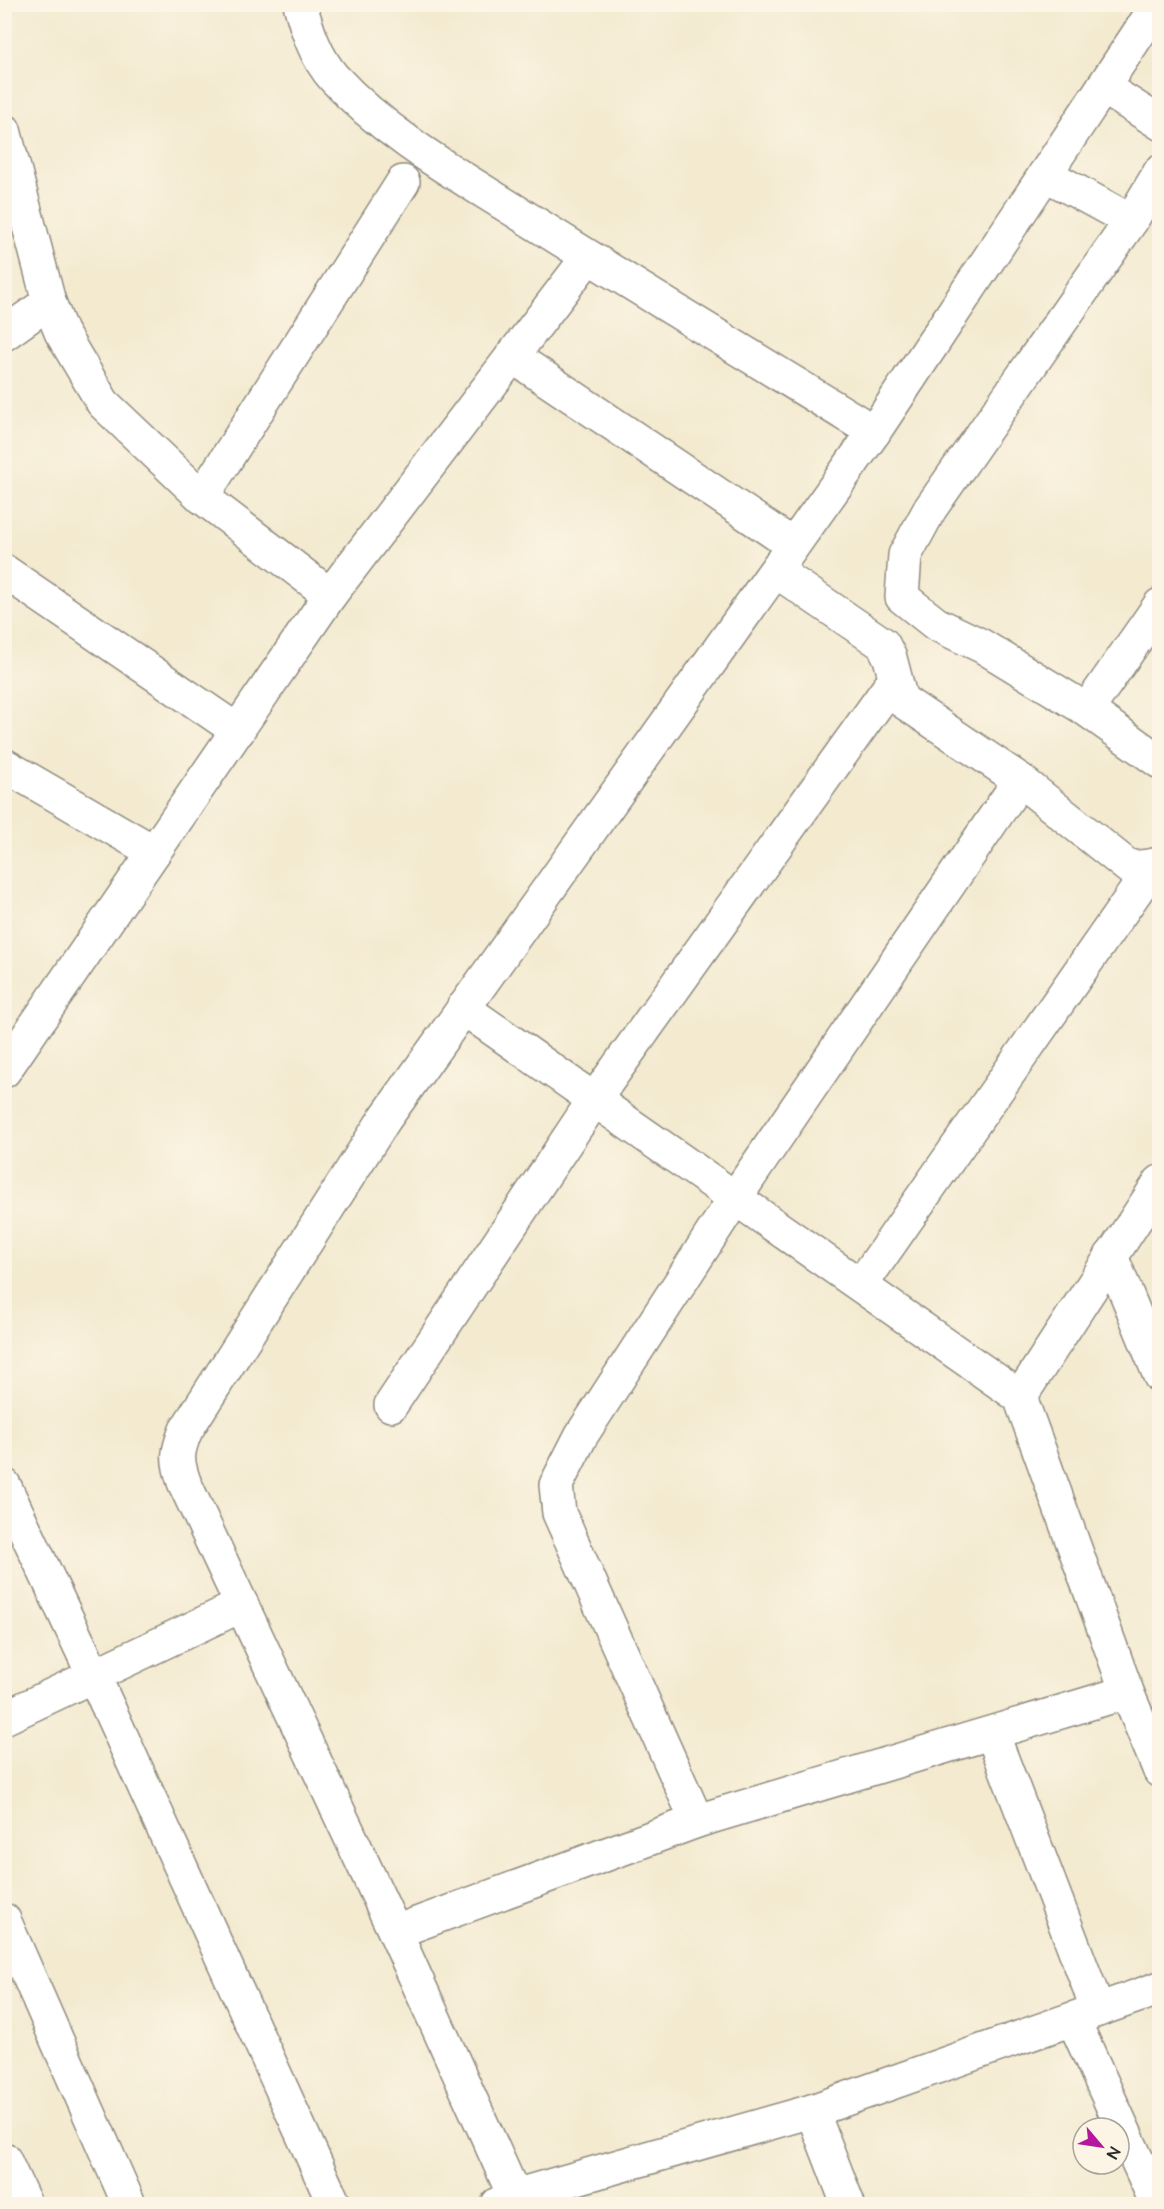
<svg xmlns="http://www.w3.org/2000/svg" width="1164" height="2209" font-family="'Architects Daughter',sans-serif">
<rect width="100%" height="100%" fill="#fcf5e5"/>
<filter id="ink" filterUnits="userSpaceOnUse"><feTurbulence type="fractalNoise" baseFrequency=".0167" numOctaves="2"/><feDisplacementMap in="SourceGraphic" scale="12" xChannelSelector="R" yChannelSelector="G"/><feConvolveMatrix kernelMatrix="1 2 1 2 8 2 1 2 1" color-interpolation-filters="sRGB"/></filter>
<filter id="wash" filterUnits="userSpaceOnUse"><feTurbulence type="fractalNoise" baseFrequency=".008" numOctaves="4" result="noise"/><feDisplacementMap in="SourceGraphic" scale="24" xChannelSelector="R" yChannelSelector="G"/><feGaussianBlur stdDeviation="1.35" result="paint"/><feColorMatrix in="noise" values="0 0 0 0 0 0 0 0 0 0 0 0 0 0 0 0 0 1.4 0 .05"/><feComposite in="paint" operator="in"/></filter>
<g filter="url(#wash)">
<rect width="100%" height="100%" fill="#f3ead0"/>
</g>
<g filter="url(#ink)">
<g fill="none" stroke-linecap="round" stroke-linejoin="round">
<g stroke="#8f8a7e" stroke-width="36">
<g id="minor">
<path d="M300 4C307 30 316 58 334 78 390 139 464 178 533 222 646 293 760 362 874 432"/>
<path d="M1103 87 1160 123"/>
<path d="M4 130 49 302 61 332 103 403 202 497 330 595"/>
<path d="M1160 172 1131 221 930 509 905 555 902 597 936 624 982 646 1087 710 1160 762"/>
<path d="M1045 174 1131 221"/>
<path d="M4 334 49 302"/>
<path d="M512 356 793 545"/>
<path d="M202 497 403 182"/>
<path d="M4 571 238 731"/>
<path d="M776 571 883 644 890 658 901 700 1020 780 1130 868 1160 865"/>
<path d="M1087 710 1160 605"/>
<path d="M4 765 154 852"/>
<path d="M463 1008 1020 1397 1127 1692 1160 1771"/>
<path d="M4 1071 330 595 588 257"/>
<path d="M1111 1256 1160 1376"/>
<path d="M861 1285 1154 865"/>
<path d="M1020 1397 1160 1182"/>
<path d="M391 1405 594 1100 895 679"/>
<path d="M4 1485 94 1676 334 2204"/>
<path d="M4 1718 242 1605"/>
<path d="M992 1733 1098 2010"/>
<path d="M697 1821 559 1513 556 1485 581 1436 735 1198 1020 780"/>
<path d="M4 1920 129 2204"/>
<path d="M395 1932 697 1821 1127 1692"/>
<path d="M1073 2019 1157 2204"/>
<path d="M812 2111 848 2204"/>
<path d="M498 2204 514 2196 812 2111 1160 1988"/>
<path d="M518 2204 395 1932 184 1482C176 1459 177 1452 186 1430L384 1120 874 432 1158 4"/>
</g>
</g>
<g stroke="#8f8a7e" stroke-width="36">
<path id="major" d="M4 2159 25 2204"/>
</g>
<use href="#minor" stroke="#fff" stroke-width="33"/>
<use href="#major" stroke="#fff" stroke-width="33"/>
</g>
</g>
<rect width="1164" height="2209" fill="none" stroke="#fcf5e5" stroke-width="24"/>
<g transform="translate(1101 2146) rotate(119)"><circle r="28" fill="#fcf5e5" stroke="#a8a49b" stroke-width="1.5"/>
<path d="M0-4.5L10 22L0 15L-10 22Z" fill="#b5179e"/>
<text y="-9" font-size="16" font-weight="bold" text-anchor="middle" fill="#2b2b2b">N</text>
</g>
</svg>
